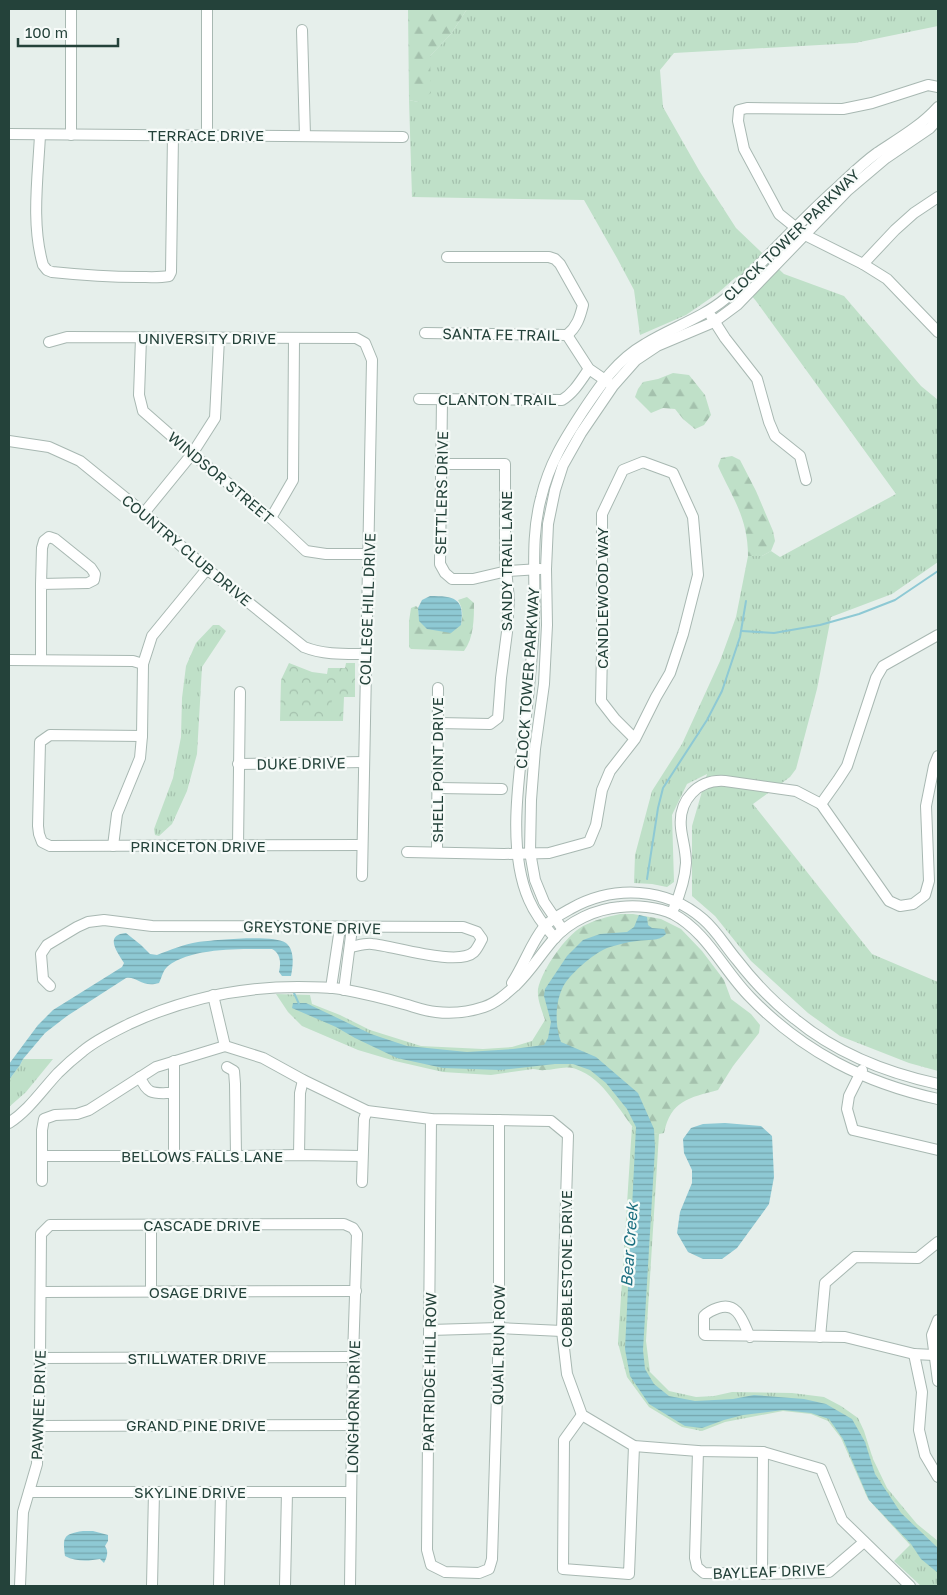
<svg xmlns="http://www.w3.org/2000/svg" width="947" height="1595" font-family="'Golos Text',sans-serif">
<defs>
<pattern id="grass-tufts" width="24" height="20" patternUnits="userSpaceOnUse" patternTransform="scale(1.25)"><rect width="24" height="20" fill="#bfe0c8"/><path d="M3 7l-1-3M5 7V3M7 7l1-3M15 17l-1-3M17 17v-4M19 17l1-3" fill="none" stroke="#a4c1ad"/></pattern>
<pattern id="forest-firs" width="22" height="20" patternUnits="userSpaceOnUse" patternTransform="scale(1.25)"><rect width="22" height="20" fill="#bfe0c8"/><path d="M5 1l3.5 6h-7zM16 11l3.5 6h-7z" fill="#a4c1ad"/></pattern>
<pattern id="park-crowns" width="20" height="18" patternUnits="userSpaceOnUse" patternTransform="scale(1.25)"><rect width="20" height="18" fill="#bfe0c8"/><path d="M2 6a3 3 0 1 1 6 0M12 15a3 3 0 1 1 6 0" fill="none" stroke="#a4c1ad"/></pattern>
<pattern id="water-rules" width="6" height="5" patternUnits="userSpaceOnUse" patternTransform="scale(1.25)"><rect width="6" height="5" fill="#8ec9d4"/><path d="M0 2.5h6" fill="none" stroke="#74a5ad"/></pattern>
</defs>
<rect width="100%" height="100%" fill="#e6efeb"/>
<g fill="url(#grass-tufts)">
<path d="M467 9H938V26L855 43 674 53 660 70 663 107 700 172 736 228 784 274 844 296 921 386 938 400V562L892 594 831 617 817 689 796 769 790 777 753 804 872 954 938 982V1071L909 1063 840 1036 808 1013 751 961 715 916 692 896V826L707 774 687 784 672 815 674 882 667 887 652 884 634 883 635 855 652 791 682 744 720 661 736 617 748 556H762L771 551 780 557 896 494 756 301 736 277 718 293 686 315 640 335 634 290 617 258 584 200 412 197 409 100 418 102 430 73V56L451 34Z"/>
<path d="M213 625H219L226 631 202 667 197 754 187 791 172 824 159 836 155 835 154 829 173 778 181 737 182 698 186 666 196 643Z"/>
<path d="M276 994 310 995 312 1004 340 1015 370 1030 421 1046 483 1049 512 1047 532 1041 533 1069 491 1075 443 1072 395 1061 358 1050 302 1026 288 1012Z"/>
<path d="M23 1059H53L26 1092 9 1107V1080L20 1065Z"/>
<path d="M632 1126 638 1133 659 1134 646 1341 650 1372 669 1391 696 1397 714 1396 732 1392 792 1393 824 1397 841 1406 858 1418 864 1431 873 1459 887 1488 917 1524 938 1541V1586H921L894 1561 910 1545 868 1499 841 1438 828 1421 811 1414 783 1411 725 1422 702 1431 682 1427 649 1407 627 1377 618 1343Z"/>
</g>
<g fill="url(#forest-firs)">
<path d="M408 9H467L451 34 430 56 431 93 418 102 409 100Z"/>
<path d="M673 373 689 375 705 395 711 415 704 425 695 429 683 419 675 409 663 408 651 413 635 397 638 389 643 382 658 379Z"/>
<path d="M732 456 740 460 756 491 773 531 775 541 771 551 762 556H748C748 518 733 499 718 466L721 458Z"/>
<path d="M467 597 474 603C474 618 474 638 464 651L411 649 409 647V621L411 608 416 606 418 608 419 619 461 625C463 615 463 609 458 600Z"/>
<path d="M620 914H633L661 919 681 929 702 951 724 980 731 999 751 1014 760 1025 759 1033 733 1066 718 1090C689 1098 671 1100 664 1133L659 1134 638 1133C619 1112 605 1079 576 1069 565 1065 555 1070 544 1070 541 1071 537 1069 533 1069L532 1041 545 1020C542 1010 537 1000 538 989 542 970 565 936 583 926 595 920 606 917 620 914Z"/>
</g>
<path fill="url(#park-crowns)" d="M289 663 312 672 327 674 328 668H345L346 663H355V697H344L343 721H280L281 680Z"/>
<path fill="#bfe0c8" d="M332 698 341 699V712H331Z"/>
<g fill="url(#water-rules)">
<path d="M430 596C454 596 465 598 461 625L451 633 427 629 419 621 418 608 422 600Z"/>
<path d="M639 915 647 917 648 925 652 928 664 929 666 934C659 942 647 939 637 941 627 942 617 945 607 948 594 953 567 976 562 989 555 1004 555 1027 561 1042L596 1057 638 1093 654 1129 655 1148 643 1350 645 1369 654 1384 669 1396 695 1401 733 1399 754 1395 804 1399 826 1404 852 1419 865 1442 875 1474 901 1513 938 1548V1573L921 1559 911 1544 869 1500 843 1439 829 1419 811 1413 783 1410 743 1415 724 1420 702 1428 685 1426 649 1404 630 1376 625 1349 636 1127 627 1109 606 1083 590 1070 573 1064H555L500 1070 443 1068 397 1058 355 1038 336 1027 292 1008 293 1003H306L371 1034 407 1046 467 1052 513 1049 544 1045 548 1038 551 1022 544 996 545 989 567 956 583 940 600 934 627 932 634 927Z"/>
<path d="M126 933 141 945 150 954 157 955C170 950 184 944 198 942 214 940 274 934 286 943 295 950 293 966 291 976H282L279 972C281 963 281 954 272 949 243 949 192 947 168 966 163 970 162 977 159 983 142 988 137 976 126 978L67 1016 45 1033 23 1059 20 1065 9 1080V1064L38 1025 53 1010 122 967 124 963C117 952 104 935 126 933Z"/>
<path d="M725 1123 761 1126 772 1136 774 1177 769 1204 737 1248 722 1259H703L688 1252 677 1233 680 1212 692 1183V1170L684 1153 683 1139 691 1128 703 1124Z"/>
<path d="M83 1531H93L108 1535V1541L105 1546C109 1552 107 1557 104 1563L100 1559C89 1561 76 1562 65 1556 63 1538 62 1534 83 1531Z"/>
</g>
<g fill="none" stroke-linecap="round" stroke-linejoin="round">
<g stroke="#8ec9d4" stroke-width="2">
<path d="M742 631 774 633 820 625 859 614 895 600 938 571"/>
<path d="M647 879 658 808 663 788 707 720 722 691 740 637 746 601"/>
<path d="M294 993 299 1004"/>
</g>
<g stroke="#a8b8b2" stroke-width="12">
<g id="minor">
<path d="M71 9V135"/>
<path d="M302 30 305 136"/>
<path d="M938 87 928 85 872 103 843 109 747 108 739 110 738 121 744 149 779 214 805 235 863 264 887 279 938 332"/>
<path d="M9 134 403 137"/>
<path d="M40 135C38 177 31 224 43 265L47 270 52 272C81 275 109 277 138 277 148 277 159 278 169 276L171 272 173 135"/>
<path d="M207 135V9"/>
<path d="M447 257H549L555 259 560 264 583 305C580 317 577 327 567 335"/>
<path d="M863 264 895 230 914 213 938 197"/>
<path d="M711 316 725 338 757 379 769 422 775 436 800 456 806 480"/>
<path d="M425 333 567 335 589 369 608 382"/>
<path d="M141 338 139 395 143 411 192 454 271 518 306 551 326 554H369"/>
<path d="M49 342 67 337 356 338 365 343 372 360 362 876"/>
<path d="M419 399 562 400C574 393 581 380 589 369"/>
<path d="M442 399 440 564 445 573 452 579H473L507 571 540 569"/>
<path d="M9 441 49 447 80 461 144 513 207 569 304 647C324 655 345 654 366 654"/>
<path d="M144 513 192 454 215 418 219 338"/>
<path d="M271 518 293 480 294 338"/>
<path d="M41 584 88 583 94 580 95 574 91 568 55 539 49 537 44 541 42 548 41 584V660"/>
<path d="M9 660 133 661 143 664"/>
<path d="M438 723 490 724 498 718 501 678 507 632 509 599 505 559V464H442"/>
<path d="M142 736 50 735 40 742 38 826 39 834 42 842 50 846 362 845"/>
<path d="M238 764 364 762"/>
<path d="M438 788 502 789"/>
<path d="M821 804 889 901 900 906 913 904 925 895 929 881 926 806 934 766 938 756"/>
<path d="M113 846 117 814 140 758 142 736 143 664 152 636 207 569"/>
<path d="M238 846 240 692"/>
<path d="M407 852 504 854 549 853 589 842 596 825 602 790 610 771 635 739 656 697 670 673 683 634 698 575 693 517 673 473 643 462 623 470 602 514V651L601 701 615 719 635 739"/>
<path d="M437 852 438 688"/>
<path d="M674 908C680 894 685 879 686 863 686 850 682 839 681 828 678 800 698 779 725 781L796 791 821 804 838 780 847 766 876 678 883 666 938 635"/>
<path d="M563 930 544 902 535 880 530 852 531 800 535 749 544 684 547 625 546 569 548 524 555 490 563 465 581 433 613 386 636 360 657 346 714 322 737 305 847 191 886 158 930 128 938 119"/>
<path d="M555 938C545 927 535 914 529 900 505 846 521 765 527 707 530 678 533 649 534 620 536 578 530 539 541 498 549 464 564 440 583 411 601 384 617 360 645 344 671 328 702 318 725 299 737 289 747 277 758 266 784 239 810 212 838 187 851 175 863 163 877 153 898 139 921 126 938 107"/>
<path d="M512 983C524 965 531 943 544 927 551 919 563 913 572 908 614 885 666 887 703 919 717 931 725 946 737 960 754 982 773 1002 795 1019 836 1053 887 1073 938 1084"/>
<path d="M50 986 43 979 41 954 47 945 77 927 88 922 104 920 152 926 463 927 477 932 482 939C480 943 477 949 474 952 458 967 394 946 372 944 365 943 357 946 350 947"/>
<path d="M331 988 340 928"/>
<path d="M344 990 352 928"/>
<path d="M213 995 225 1046"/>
<path d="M225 1046 263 1058 303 1080 367 1111 431 1119 551 1121 568 1135 562 1331 567 1374 582 1415 634 1446 698 1451 763 1452 821 1469 842 1520 910 1586"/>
<path d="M174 1061V1156"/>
<path d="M227 1067 234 1071 235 1084 236 1156"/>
<path d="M862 1070 849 1096 847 1109 853 1130 938 1150"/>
<path d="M140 1077C148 1096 154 1093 173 1093"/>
<path d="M431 1119 427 1550 431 1565 445 1572 479 1573 489 1569 492 1559 499 1328V1120"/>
<path d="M9 1123C29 1110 42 1090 58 1073 66 1065 74 1058 83 1051 96 1040 113 1032 129 1024 183 999 239 987 298 987 312 987 327 987 341 989 362 993 384 998 404 1004 415 1007 425 1011 436 1012 452 1014 469 1012 484 1007 496 1003 506 994 515 986 530 972 540 955 553 940 569 921 596 909 620 907 636 905 658 907 673 914 707 932 724 971 750 997 803 1052 865 1083 938 1099"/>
<path d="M299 1155 300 1093 303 1080"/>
<path d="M42 1156H236L299 1155 362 1156"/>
<path d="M42 1181V1130L44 1119 55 1115 77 1114 89 1110 156 1067 225 1046"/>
<path d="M362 1182 364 1119 367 1111"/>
<path d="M151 1225V1292"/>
<path d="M41 1292 356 1291"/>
<path d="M938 1320 932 1335 938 1381"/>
<path d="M430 1330 499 1328 562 1331"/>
<path d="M750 1337C743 1322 738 1301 718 1308 712 1310 708 1312 704 1316V1334L705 1335 845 1337 914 1354 934 1355"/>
<path d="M820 1337 825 1283 855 1257 918 1258 938 1242"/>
<path d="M914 1354 922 1392 919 1430 925 1455 938 1477"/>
<path d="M40 1358 353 1357"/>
<path d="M582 1415 564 1440 563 1569 629 1574 634 1446"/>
<path d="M39 1426 352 1425"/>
<path d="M698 1451 695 1558 697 1567 704 1573 762 1574 829 1572 864 1542"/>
<path d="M29 1492H351"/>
<path d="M762 1574 763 1452"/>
<path d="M20 1586 23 1512 37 1464 40 1358 41 1234 50 1225 344 1224 353 1228 357 1234 353 1357 350 1586"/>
<path d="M152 1586 154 1492"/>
<path d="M219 1586 221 1492"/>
<path d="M285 1586 287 1492"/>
</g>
</g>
<use href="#minor" stroke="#fff" stroke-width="10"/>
</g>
<g text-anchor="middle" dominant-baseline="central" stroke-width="4.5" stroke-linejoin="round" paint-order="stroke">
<g font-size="15" fill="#24423a" stroke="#f7fbf9">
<text x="206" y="135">TERRACE DRIVE</text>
<text transform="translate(791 235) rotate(-44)">CLOCK TOWER PARKWAY</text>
<text transform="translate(501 334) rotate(1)">SANTA FE TRAIL</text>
<text x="207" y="338">UNIVERSITY DRIVE</text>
<text x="497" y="399">CLANTON TRAIL</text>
<text transform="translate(221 477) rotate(40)">WINDSOR STREET</text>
<text transform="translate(441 493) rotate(-89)">SETTLERS DRIVE</text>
<text transform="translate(187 550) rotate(40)">COUNTRY CLUB DRIVE</text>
<text transform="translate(506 561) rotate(-90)">SANDY TRAIL LANE</text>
<text transform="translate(602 598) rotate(-90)">CANDLEWOOD WAY</text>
<text transform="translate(367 609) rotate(-88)">COLLEGE HILL DRIVE</text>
<text transform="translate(527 678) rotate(-86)">CLOCK TOWER PARKWAY</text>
<text transform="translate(301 763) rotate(-1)">DUKE DRIVE</text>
<text transform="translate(437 770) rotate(-90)">SHELL POINT DRIVE</text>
<text x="198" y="846">PRINCETON DRIVE</text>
<text transform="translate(312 927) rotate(1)">GREYSTONE DRIVE</text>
<text x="202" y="1156">BELLOWS FALLS LANE</text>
<text x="202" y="1225">CASCADE DRIVE</text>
<text transform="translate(566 1269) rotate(-90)">COBBLESTONE DRIVE</text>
<text x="198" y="1292">OSAGE DRIVE</text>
<text transform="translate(498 1345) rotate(-89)">QUAIL RUN ROW</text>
<text x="197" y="1358">STILLWATER DRIVE</text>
<text transform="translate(429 1372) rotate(-89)">PARTRIDGE HILL ROW</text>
<text transform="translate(38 1405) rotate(-88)">PAWNEE DRIVE</text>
<text transform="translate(353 1407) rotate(-89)">LONGHORN DRIVE</text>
<text x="196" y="1425">GRAND PINE DRIVE</text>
<text x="190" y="1492">SKYLINE DRIVE</text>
<text transform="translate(769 1571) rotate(-2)">BAYLEAF DRIVE</text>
</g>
<g font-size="16" font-style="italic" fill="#1c6f80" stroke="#f7fbf9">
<text transform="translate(629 1245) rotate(-86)">Bear Creek</text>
</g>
</g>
<rect width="947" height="1595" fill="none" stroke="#24423a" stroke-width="20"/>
<path d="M18 38v8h100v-8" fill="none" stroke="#24423a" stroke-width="2.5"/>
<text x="25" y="38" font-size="15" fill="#24423a" stroke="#f7fbf9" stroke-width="4" paint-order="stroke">100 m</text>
</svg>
